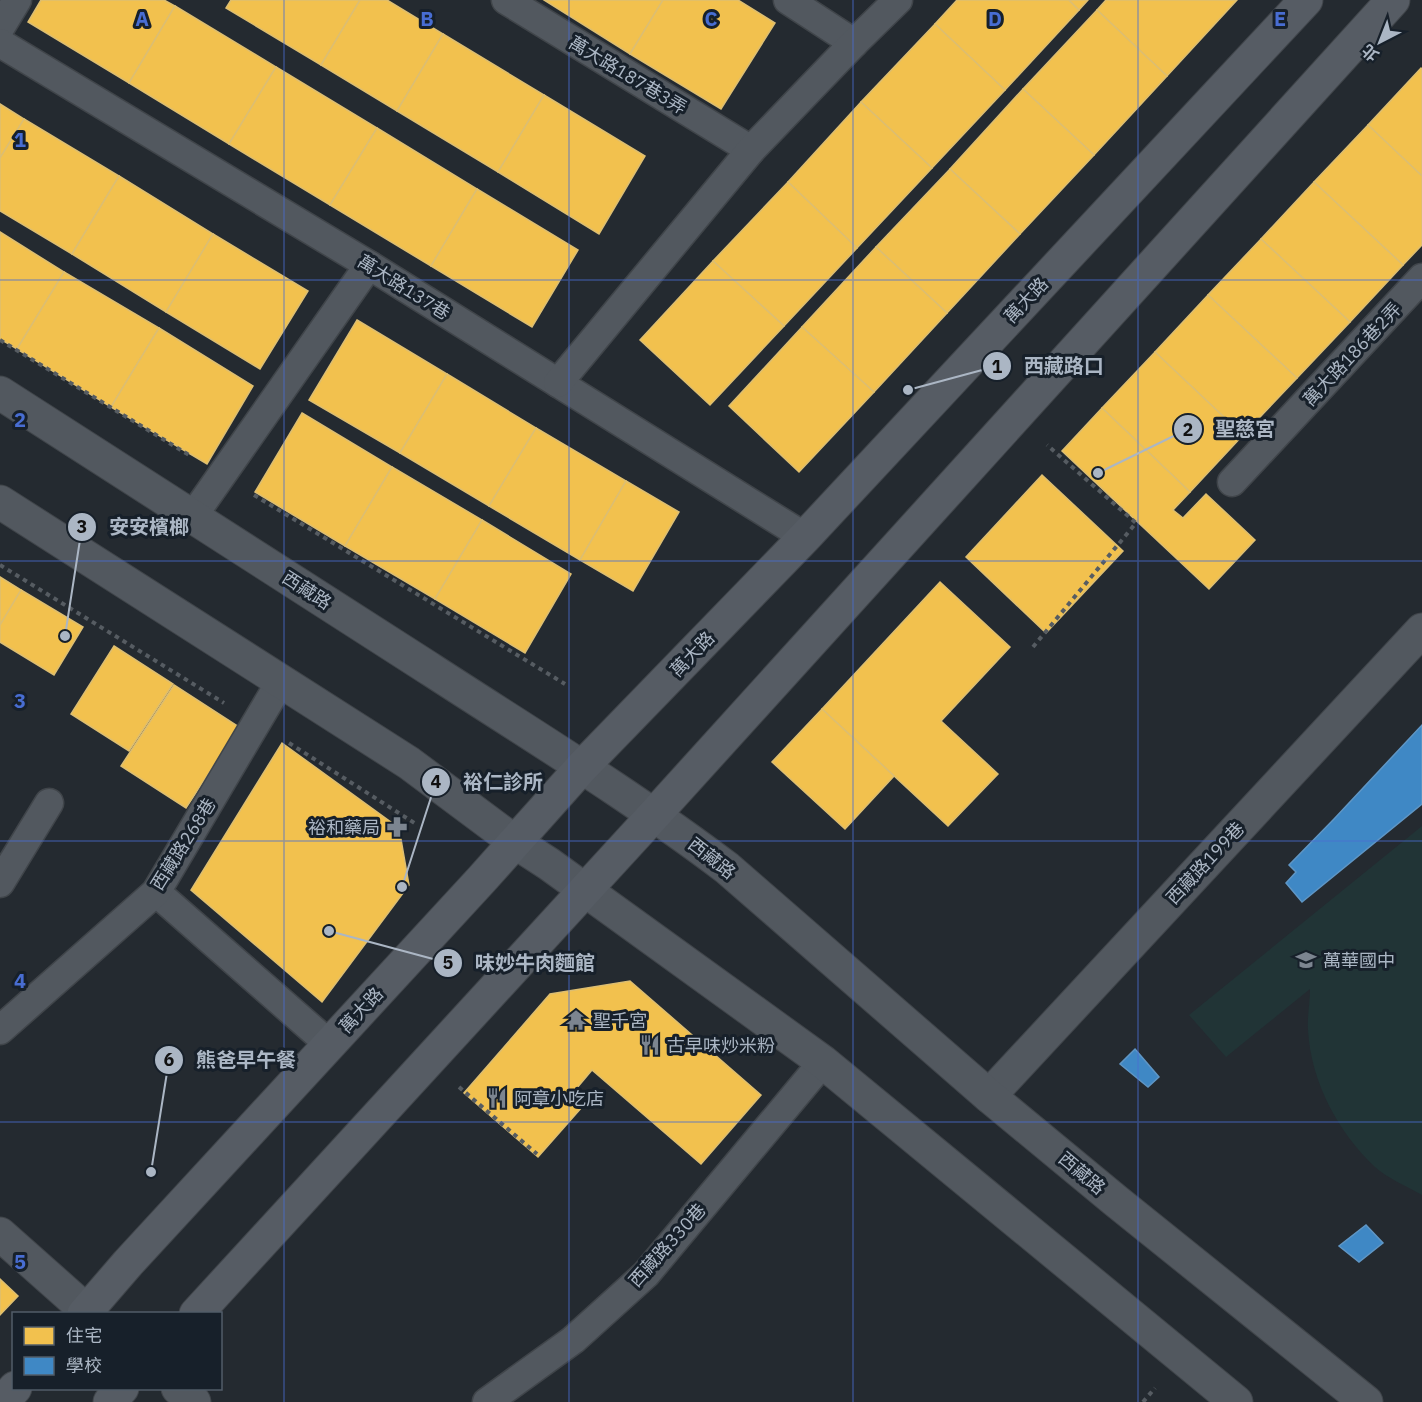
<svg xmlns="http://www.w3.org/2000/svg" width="1422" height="1402" font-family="'IBM Plex Sans','Noto Sans TC',sans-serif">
<rect width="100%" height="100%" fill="#242a30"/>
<path fill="#213436" d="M1422 826V1195C1408 1187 1387 1178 1375 1167 1338 1132 1311 1082 1308 1030 1307 1017 1310 1003 1310 989L1226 1057 1189 1015Z"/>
<g fill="#f2c14e" stroke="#ddbe71" stroke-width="1.5">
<path d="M41 0H164L175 6 129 83 28 22Z"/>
<path d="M231 0H360L321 65 226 8Z"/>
<path d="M360 0H387L443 34 397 111 321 65Z"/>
<path d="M544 0H663L630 54Z"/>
<path d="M663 0H738L775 23 721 109 630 54Z"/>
<path d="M957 0H1069L1079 10 1005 90 935 24Z"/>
<path d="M1069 0H1088L1079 10Z"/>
<path d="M1106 0H1237L1167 76 1097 10Z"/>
<path d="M175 6 276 67 229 144 129 83Z"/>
<path d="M1097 10 1167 76 1094 155 1023 89Z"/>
<path d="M935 24 1005 90 932 168 861 102Z"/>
<path d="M443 34 544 95 498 172 397 111Z"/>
<path d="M276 67 377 128 330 205 229 144Z"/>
<path d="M1421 68 1422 69V176L1368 125Z"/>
<path d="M1023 89 1094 155 1020 234 950 169Z"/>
<path d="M544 95 645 156 599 234 498 172Z"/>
<path d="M861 102 932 168 857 248 788 182Z"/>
<path d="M0 104 24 119 0 158Z"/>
<path d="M24 119 119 176 72 254 0 211V158Z"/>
<path d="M1368 125 1422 176V245L1403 265 1314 182Z"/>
<path d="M377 128 477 189 431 266 330 205Z"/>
<path d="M950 169 1020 234 947 313 876 247Z"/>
<path d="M119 176 213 234 166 312 72 254Z"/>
<path d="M788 182 857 248 784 326 713 261Z"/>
<path d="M1314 182 1403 265 1350 322 1261 239Z"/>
<path d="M477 189 578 250 532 327 431 266Z"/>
<path d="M0 232 64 272 17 349 0 339Z"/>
<path d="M213 234 308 291 260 369 166 312Z"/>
<path d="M1261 239 1350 322 1297 378 1208 295Z"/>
<path d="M876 247 947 313 874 392 802 327Z"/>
<path d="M713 261 784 326 710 405 640 340Z"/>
<path d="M64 272 159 328 111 407 17 349Z"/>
<path d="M1208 295 1297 378 1243 435 1155 352Z"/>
<path d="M357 320 447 374 400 453 309 400Z"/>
<path d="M802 327 874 392 799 472 729 406Z"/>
<path d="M159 328 253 386 207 464 111 407Z"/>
<path d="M1155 352 1243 435 1190 492 1102 408Z"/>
<path d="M447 374 536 428 489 506 400 453Z"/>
<path d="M1102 408 1190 492 1173 510 1183 518 1206 494 1255 540 1209 589 1062 451Z"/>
<path d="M302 413 392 467 345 546 255 492Z"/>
<path d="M536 428 626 481 580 560 489 506Z"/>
<path d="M392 467 482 520 435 599 345 546Z"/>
<path d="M1042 475 1123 551 1046 633 966 557Z"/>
<path d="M626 481 679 512 633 591 580 560Z"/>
<path d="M482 520 571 574 525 653 435 599Z"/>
<path d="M0 577 21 590 0 625Z"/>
<path d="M940 582 1010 647 941 721 998 774 948 826 822 709Z"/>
<path d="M21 590 83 627 54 675 0 642V625Z"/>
<path d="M114 646 173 684 129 751 71 714Z"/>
<path d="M174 685 239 727 186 808 121 766Z"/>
<path d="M822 709 894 776 845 829 772 762Z"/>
<path d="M282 743 399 828 409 885 322 1002 191 890Z"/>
<path d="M630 981 761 1095 701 1164 592 1070 576 1089 589 1099 538 1157 464 1093 550 994Z"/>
<path d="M0 1279 18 1296 0 1315Z"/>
</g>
<g fill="#3f88c5" stroke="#5f96c5" stroke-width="1.5">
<path d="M1422 725V804L1302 902 1286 883 1296 872 1289 865 1334 819Z"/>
<path d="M1135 1049 1159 1077 1148 1087 1120 1064Z"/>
<path d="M1366 1225 1383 1243 1359 1262 1339 1246Z"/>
</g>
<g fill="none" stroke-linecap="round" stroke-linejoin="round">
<g stroke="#40454a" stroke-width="31">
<g id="service">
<path d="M506 0 751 150"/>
<path d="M788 0 854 43"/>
<path d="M0 28 17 0"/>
<path d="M0 43 369 265 805 537"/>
<path d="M558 383 751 150 854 43 898 0"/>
<path d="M1232 482 1422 278"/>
<path d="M193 516 369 265"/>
<path d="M0 883 49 803"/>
<path d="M156 892 329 1044"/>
<path d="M0 1030 156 892 281 681"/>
<path d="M487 1402 573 1340 646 1274 823 1062"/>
</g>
</g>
<g stroke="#40454a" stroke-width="35">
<g id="minor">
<path d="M989 1096 1422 630"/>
<path d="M0 1234 90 1314"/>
<path d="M178 1388 194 1402"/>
</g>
</g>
<g stroke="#40454a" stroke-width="35">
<g id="tertiary">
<path d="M0 393C144 485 287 577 430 669 530 734 632 796 727 868L989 1096 1116 1201 1366 1402"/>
<path d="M0 502 409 763 515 842 549 864 823 1062 1236 1402"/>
</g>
</g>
<g stroke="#40454a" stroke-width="35">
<g id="secondary">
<path d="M84 1314 128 1263 482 879 582 767 805 537 1306 0"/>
<path d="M196 1314 654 815 1393 0"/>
<path d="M2 1402 15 1388"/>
<path d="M110 1402 122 1388"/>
</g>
</g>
<g stroke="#565c62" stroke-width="4" stroke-dasharray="4.5 4.5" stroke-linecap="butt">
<path d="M0 340 189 455"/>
<path d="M254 495 565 684"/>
<path d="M0 565 224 703"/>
<path d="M1033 647 1136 523 1047 445"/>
<path d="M289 743 416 824"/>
<path d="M459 1087 537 1154"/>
<path d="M1143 1402 1155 1388"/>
</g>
<use href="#service" stroke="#52585f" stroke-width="28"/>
<use href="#minor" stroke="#52585f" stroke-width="33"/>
<use href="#tertiary" stroke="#52585f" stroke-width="33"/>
<use href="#secondary" stroke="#565c64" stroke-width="33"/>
</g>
<path fill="none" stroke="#486dd2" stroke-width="1.5" stroke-opacity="0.55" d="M284 0V1402M569 0V1402M853 0V1402M1138 0V1402M0 280H1422M0 561H1422M0 841H1422M0 1122H1422"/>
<defs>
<g id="pharmacy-bare" transform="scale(1.62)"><path d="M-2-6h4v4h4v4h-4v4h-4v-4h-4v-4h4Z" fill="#7c8590" stroke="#17202a" stroke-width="2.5" paint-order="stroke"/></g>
<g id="school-bare" transform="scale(1.62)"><path d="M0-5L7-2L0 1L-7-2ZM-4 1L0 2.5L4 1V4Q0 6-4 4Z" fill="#7c8590" stroke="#17202a" stroke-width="2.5" paint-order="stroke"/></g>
<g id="temple-bare" transform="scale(1.62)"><path d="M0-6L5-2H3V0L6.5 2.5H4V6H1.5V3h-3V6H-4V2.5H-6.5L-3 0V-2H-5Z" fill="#7c8590" stroke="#17202a" stroke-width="2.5" paint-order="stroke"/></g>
<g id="restaurant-bare" transform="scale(1.62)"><path d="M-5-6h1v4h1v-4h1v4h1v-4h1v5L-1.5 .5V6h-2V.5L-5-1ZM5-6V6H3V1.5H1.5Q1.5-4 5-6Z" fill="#7c8590" stroke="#17202a" stroke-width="2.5" paint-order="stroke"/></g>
</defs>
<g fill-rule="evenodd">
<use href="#pharmacy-bare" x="397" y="827"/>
<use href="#school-bare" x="1306" y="960"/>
<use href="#temple-bare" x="576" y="1020"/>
<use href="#restaurant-bare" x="650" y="1045"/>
<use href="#restaurant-bare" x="497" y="1098"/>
</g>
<g text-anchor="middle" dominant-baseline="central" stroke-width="6" stroke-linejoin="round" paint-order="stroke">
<g font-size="18" fill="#abb6c4" stroke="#17202a">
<text transform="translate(628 75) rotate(31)">萬大路187巷3弄</text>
<text transform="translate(404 287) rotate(32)">萬大路137巷</text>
<text transform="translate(1026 300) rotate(-47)">萬大路</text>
<text transform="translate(1352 354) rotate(-47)">萬大路186巷2弄</text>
<text transform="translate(307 590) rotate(33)">西藏路</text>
<text transform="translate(692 654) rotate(-46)">萬大路</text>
<text transform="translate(183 844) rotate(-58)">西藏路268巷</text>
<text transform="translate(712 858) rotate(38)">西藏路</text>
<text transform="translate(1205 863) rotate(-47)">西藏路199巷</text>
<text transform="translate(361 1010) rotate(-47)">萬大路</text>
<text transform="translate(1082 1173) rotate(40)">西藏路</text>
<text transform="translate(667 1245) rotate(-48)">西藏路330巷</text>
</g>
<g font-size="18" fill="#abb6c4" stroke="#17202a" text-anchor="start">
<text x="380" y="827" text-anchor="end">裕和藥局</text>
<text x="1323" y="960">萬華國中</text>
<text x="593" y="1020">聖千宮</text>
<text x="667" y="1045">古早味炒米粉</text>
<text x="514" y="1098">阿章小吃店</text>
</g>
</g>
<g font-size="20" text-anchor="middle" font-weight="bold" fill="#486dd2" stroke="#17202a" stroke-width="6" stroke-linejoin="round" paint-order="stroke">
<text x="142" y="26">A</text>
<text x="427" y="26">B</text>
<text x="711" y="26">C</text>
<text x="995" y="26">D</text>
<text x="1280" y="26">E</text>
<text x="20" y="147">1</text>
<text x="20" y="427">2</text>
<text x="20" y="708">3</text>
<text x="20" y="988">4</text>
<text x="20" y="1269">5</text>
</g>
<path fill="none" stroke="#abb6c4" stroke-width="2" d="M908 390L997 366M1098 473L1188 429M65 636L82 527M402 887L436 782M329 931L448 963M151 1172L169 1060"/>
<g fill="#abb6c4" stroke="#17202a" stroke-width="2">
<circle cx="908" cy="390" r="6"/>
<circle cx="1098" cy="473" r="6"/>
<circle cx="65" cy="636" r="6"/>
<circle cx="402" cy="887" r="6"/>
<circle cx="329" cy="931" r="6"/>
<circle cx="151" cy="1172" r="6"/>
<circle cx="997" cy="366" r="15"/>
<circle cx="1188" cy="429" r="15"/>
<circle cx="82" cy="527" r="15"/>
<circle cx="436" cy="782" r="15"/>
<circle cx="448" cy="963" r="15"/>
<circle cx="169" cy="1060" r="15"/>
</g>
<g font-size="18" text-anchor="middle" font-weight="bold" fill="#111">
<text x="997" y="373">1</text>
<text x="1188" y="436">2</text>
<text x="82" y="533">3</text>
<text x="436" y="788">4</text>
<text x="448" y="969">5</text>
<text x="169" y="1066">6</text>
</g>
<g font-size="20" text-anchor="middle" font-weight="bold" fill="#abb6c4" stroke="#17202a" stroke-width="6" stroke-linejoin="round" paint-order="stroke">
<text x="1064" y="373">西藏路口</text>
<text x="1245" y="436">聖慈宮</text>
<text x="149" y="534">安安檳榔</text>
<text x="503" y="789">裕仁診所</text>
<text x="535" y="970">味妙牛肉麵館</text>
<text x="246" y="1067">熊爸早午餐</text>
</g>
<rect x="12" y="1312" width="210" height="78" fill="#17202a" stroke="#525c68" stroke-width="1.5"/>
<rect x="24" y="1327" width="30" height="18" fill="#f2c14e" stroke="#525c68" stroke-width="1.5"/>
<text x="66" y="1342" font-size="18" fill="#abb6c4">住宅</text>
<rect x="24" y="1357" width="30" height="18" fill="#3f88c5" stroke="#525c68" stroke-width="1.5"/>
<text x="66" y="1372" font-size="18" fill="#abb6c4">學校</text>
<g transform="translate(1380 42) rotate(222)" stroke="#17202a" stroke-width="4.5" paint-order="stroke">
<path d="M0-4.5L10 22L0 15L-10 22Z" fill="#abb6c4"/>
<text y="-9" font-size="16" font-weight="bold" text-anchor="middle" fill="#abb6c4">北</text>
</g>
</svg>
